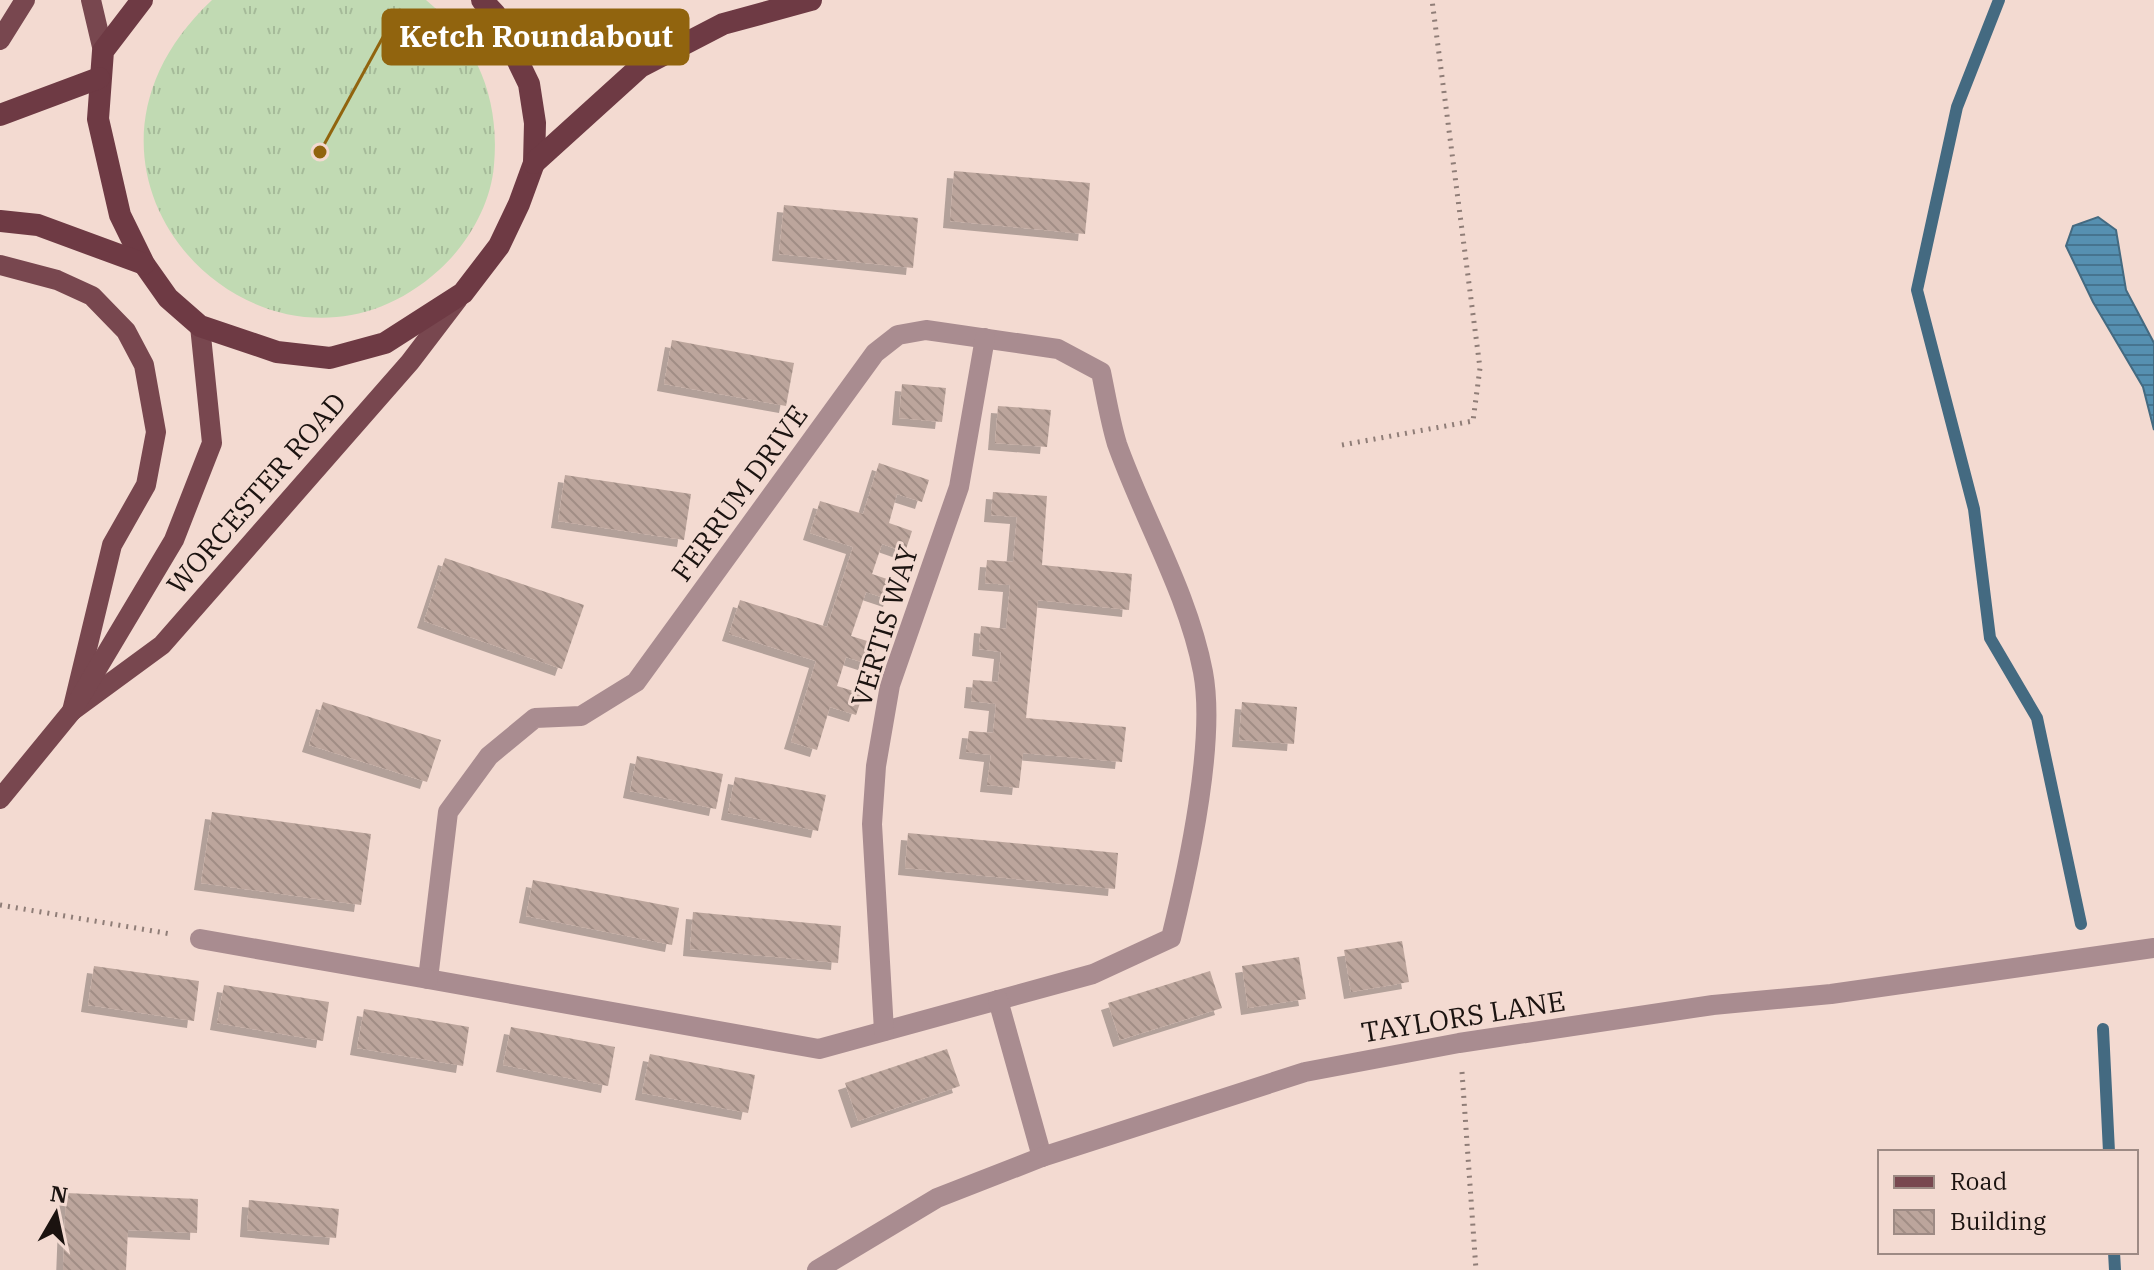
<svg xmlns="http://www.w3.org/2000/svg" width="2154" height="1270" font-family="'IBM Plex Serif',serif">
<defs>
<pattern id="grass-tufts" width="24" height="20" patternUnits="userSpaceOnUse" patternTransform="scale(2)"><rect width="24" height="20" fill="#c1dab3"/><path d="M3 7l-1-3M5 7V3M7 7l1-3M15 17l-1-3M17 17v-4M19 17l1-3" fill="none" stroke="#a5ba99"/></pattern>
<pattern id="water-rules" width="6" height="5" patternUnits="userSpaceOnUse" patternTransform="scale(2)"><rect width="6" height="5" fill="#5690b1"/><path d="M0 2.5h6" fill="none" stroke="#46748f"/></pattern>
<pattern id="building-back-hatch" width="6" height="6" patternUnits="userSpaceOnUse" patternTransform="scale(2)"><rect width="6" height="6" fill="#bca59c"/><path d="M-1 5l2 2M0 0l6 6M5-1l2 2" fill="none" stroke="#a18d85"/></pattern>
<filter id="shadow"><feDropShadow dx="-7" dy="7" stdDeviation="0" flood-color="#0004"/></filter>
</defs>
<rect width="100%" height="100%" fill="#f3dad1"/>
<path fill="url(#grass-tufts)" d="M212 0H426C477 43 500 98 494 165 491 204 468 244 439 270 271 422 22 178 212 0Z"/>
<path fill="url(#water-rules)" stroke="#446a81" stroke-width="2" d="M2098 217 2116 230 2126 290 2154 343V430L2143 387 2093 302 2066 246 2073 226Z"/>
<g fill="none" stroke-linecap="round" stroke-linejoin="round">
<g stroke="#446a81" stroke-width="12">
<path d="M1999 0 1957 107 1917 290 1974 509 1990 638 2037 718 2081 924"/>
<path d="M2103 1029 2109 1152"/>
<path d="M2114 1252 2115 1270"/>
</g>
</g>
<g fill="url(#building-back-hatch)" filter="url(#shadow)">
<path d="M954 171 1090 183 1085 234 950 221Z"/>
<path d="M784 205 918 218 913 268 779 254Z"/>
<path d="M672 340 794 363 786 406 664 384Z"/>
<path d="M902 384 946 388 942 422 899 418Z"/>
<path d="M998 406 1051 410 1047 447 995 443Z"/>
<path d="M879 463 929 480 922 502 897 494 889 523 912 531 905 552 882 544 872 574 896 582 890 600 866 592 851 636 877 644 871 665 846 657 837 686 863 694 856 715 830 707 817 750 791 742 816 661 729 634 740 600 827 627 853 547 810 533 820 501 863 514Z"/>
<path d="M565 475 691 494 684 540 558 521Z"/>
<path d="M993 492 1047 496 1042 565 1132 574 1129 610 1038 600 1026 718 1126 727 1122 762 1023 753 1019 788 987 785 991 755 966 752 969 731 993 733 996 704 971 701 973 680 998 682 1001 652 979 649 981 626 1006 629 1010 585 985 583 987 560 1013 562 1017 517 991 515Z"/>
<path d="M445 558 584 605 562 669 424 621Z"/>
<path d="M323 702 441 740 427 782 309 745Z"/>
<path d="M1242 702 1297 707 1294 744 1239 740Z"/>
<path d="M637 756 723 774 716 809 630 791Z"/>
<path d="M735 777 826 795 818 831 728 813Z"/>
<path d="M212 812 371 834 361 905 201 883Z"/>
<path d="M908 833 1118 853 1115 889 905 868Z"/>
<path d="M533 880 679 908 672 945 526 916Z"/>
<path d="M693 912 841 926 838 963 690 949Z"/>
<path d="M1402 941 1409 982 1351 992 1344 950Z"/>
<path d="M1299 957 1306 999 1248 1008 1242 966Z"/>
<path d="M94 966 199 981 194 1021 88 1005Z"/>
<path d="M1210 971 1222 1008 1120 1040 1108 1003Z"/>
<path d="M224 985 329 1002 323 1041 217 1023Z"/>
<path d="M364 1009 469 1027 463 1066 357 1048Z"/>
<path d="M511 1027 615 1047 608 1086 503 1065Z"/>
<path d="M947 1049 960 1086 858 1121 845 1083Z"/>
<path d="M650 1054 755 1075 748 1113 642 1093Z"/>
<path d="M66 1193 198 1199 197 1233 128 1230 126 1270H63Z"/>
<path d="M249 1200 339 1209 336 1238 247 1230Z"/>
</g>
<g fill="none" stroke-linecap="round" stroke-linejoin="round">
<g stroke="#8f7d77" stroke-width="5" stroke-dasharray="2 6" stroke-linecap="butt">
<path d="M1342 445 1473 421 1480 368 1432 0"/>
<path d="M0 905 171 934"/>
<path d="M1462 1072 1476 1270"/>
</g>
<g stroke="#a98c90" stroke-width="20">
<path d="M926 330 1058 349 1101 372C1106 396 1110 421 1117 444 1144 520 1188 593 1203 672 1216 741 1188 869 1171 938L1093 974 819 1049 428 979 448 812 489 756 535 718 581 716 636 682 875 353 898 335Z"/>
<path d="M200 939 428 979"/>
<path d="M998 1000 1042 1157"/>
<path d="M884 1031 872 824 876 766 890 685 959 487 985 338"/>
<path d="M817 1270 937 1198 1042 1157 1305 1072 1459 1043 1713 1005 1831 994 2154 948"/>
</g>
<g stroke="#78474f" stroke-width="20">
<path d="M91 0 103 51"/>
<path d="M0 40 25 0"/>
<path d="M0 265 57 280 92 296 126 331 144 365 156 432 146 485 112 545 72 711"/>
<path d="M72 711 162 645 410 362 458 299"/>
<path d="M0 799 72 711 174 540 212 443 200 326"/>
</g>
<g stroke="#6e3a44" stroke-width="22">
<path d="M142 0 103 51 98 119 120 215 144 264 168 298 200 326 277 352 330 358 385 343 463 293 499 246 519 204 534 163 535 123 529 84 495 14 482 0"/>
<path d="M0 115 99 78"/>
<path d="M534 163 640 67 723 24 811 0"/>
<path d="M0 221 38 225 144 264"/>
</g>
</g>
<g text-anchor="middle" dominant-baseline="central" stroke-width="6" stroke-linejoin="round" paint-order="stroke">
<g font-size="28" fill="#1b1310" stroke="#f3dad1">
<text transform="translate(256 493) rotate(-49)">WORCESTER ROAD</text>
<text transform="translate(739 493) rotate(-54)">FERRUM DRIVE</text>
<text transform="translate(884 626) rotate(-73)">VERTIS WAY</text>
<text transform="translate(1463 1016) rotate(-9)">TAYLORS LANE</text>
</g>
</g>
<path fill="none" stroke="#91640e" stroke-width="3" d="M320 152L383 37"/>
<circle fill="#91640e" stroke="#f3dad1" stroke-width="3" cx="320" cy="152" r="8"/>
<rect fill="#91640e" stroke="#91640e" stroke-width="3" x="383" y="10" width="305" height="54" rx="8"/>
<g font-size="30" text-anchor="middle" font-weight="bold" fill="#fff">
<text x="536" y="47">Ketch Roundabout</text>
</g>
<rect x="1878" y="1150" width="260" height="104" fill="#f3dad1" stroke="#9d8a84" stroke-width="2"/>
<rect x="1894" y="1176" width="40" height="12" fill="#78474f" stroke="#9d8a84" stroke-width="2"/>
<text x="1950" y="1190" font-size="24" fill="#1b1310">Road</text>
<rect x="1894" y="1210" width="40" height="24" fill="url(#building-back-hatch)" stroke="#9d8a84" stroke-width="2"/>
<text x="1950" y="1230" font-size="24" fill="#1b1310">Building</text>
<g transform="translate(56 1214) rotate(9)" stroke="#f3dad1" stroke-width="6" paint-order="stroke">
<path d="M0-6L14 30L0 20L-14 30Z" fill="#1b1310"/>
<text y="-12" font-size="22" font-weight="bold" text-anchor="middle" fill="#1b1310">N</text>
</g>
</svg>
